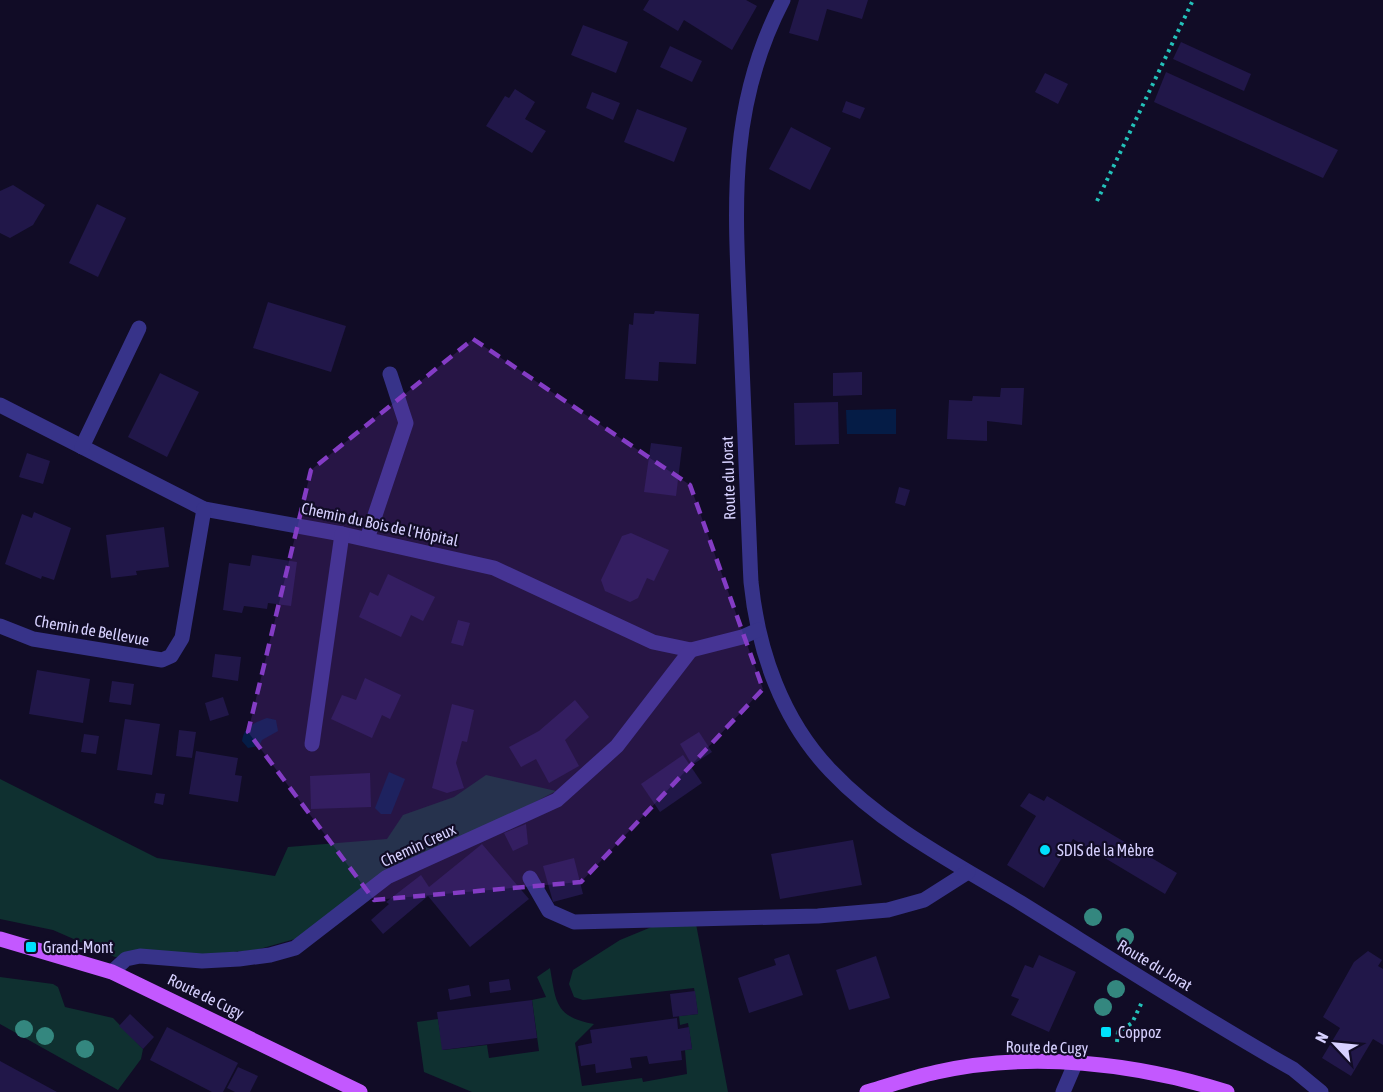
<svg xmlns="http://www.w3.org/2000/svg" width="1383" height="1092" font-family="'Asap Condensed',sans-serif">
<rect width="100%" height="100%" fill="#110c26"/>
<g fill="#0f3030">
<path d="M486 775 556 791 459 842 302 937 256 950 201 955 115 957 53 930 0 919V779L157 858 275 876 288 847 387 839 403 815 454 797Z"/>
<path d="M696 924 728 1092H472L424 1072 417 1022 438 1019 443 1050 487 1045 489 1058 539 1051 532 1000 546 997 537 977 550 968C556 1002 555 1017 594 1024L575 1043 582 1086 642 1078 643 1082 687 1074 685 1050 692 1049 688 1023 680 1025 679 1016 698 1014 694 988 583 1000 574 997 569 984 573 970 620 940 654 926Z"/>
<path d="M0 977 53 984 58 987 65 1007 113 1018 143 1049 141 1059 118 1090 0 1024Z"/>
</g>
<g fill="#051c46">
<path d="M896 409V434H847L846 410Z"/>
<path d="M267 718 276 720 278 731 262 740 259 746 248 748 242 741C244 726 254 723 267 718Z"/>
<path d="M389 772 405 779 391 814H381L375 808Z"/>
</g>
<g fill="#211749">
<path d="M649 0H746L757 6 732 50 684 20 678 31 643 10Z"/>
<path d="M799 0H868L862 19 827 9 818 41 789 33Z"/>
<path d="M583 25 628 42 616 73 571 55Z"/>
<path d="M1181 42 1251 74 1244 91 1173 59Z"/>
<path d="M670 46 702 61 692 82 660 67Z"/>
<path d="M1166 72 1338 150 1323 178 1154 102Z"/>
<path d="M1045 73 1068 84 1058 104 1035 92Z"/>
<path d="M515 89 535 102 525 119 546 131 532 153 486 126 505 96 509 98Z"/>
<path d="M592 92 620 103 613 120 586 108Z"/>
<path d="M846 101 865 108 860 119 842 112Z"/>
<path d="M637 109 687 128 674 162 624 142Z"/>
<path d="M791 127 831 148 810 190 769 169Z"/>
<path d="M13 185 45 205 33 225 10 238 0 233V191Z"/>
<path d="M97 204 126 218 98 277 69 263Z"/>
<path d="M268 302 346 326 331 372 253 348Z"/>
<path d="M655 311 699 314 696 364 659 362 658 381 625 379 629 324 633 325 634 313 654 314Z"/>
<path d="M862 372V395L833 396V373Z"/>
<path d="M160 373 199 392 167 457 128 437Z"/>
<path d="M1001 388H1024L1022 425 987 421V441L947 439 949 400 972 401 973 396 1000 397Z"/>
<path d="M838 402 839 444 795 445 794 403Z"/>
<path d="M651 443 682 447 676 496 644 492Z"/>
<path d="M27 453 50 461 43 484 19 477Z"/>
<path d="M899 487 910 490 905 506 895 503Z"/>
<path d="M34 512 71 528 54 580 42 576 41 579 5 564 22 514 32 518Z"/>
<path d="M164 527 169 567 136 571 137 575 111 578 106 535Z"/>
<path d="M631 533 669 550 654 581 647 578 638 598 630 602 605 591 601 580 622 536Z"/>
<path d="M252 555 297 562 291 606 268 603 267 609 244 606 242 613 223 610 229 563 250 566Z"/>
<path d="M388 574 435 597 423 621 411 615 401 637 359 617 370 592 378 596Z"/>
<path d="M458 620 470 623 463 646 451 643Z"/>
<path d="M215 654 241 657 238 681 212 677Z"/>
<path d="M37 670 90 679 83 723 29 714Z"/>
<path d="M365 678 401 695 390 719 382 715 372 738 331 719 342 695 356 700Z"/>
<path d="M112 681 134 684 131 705 109 702Z"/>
<path d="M223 697 229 715 210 721 205 703Z"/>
<path d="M575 700 589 717 565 740 579 766 549 783 536 759 521 767 509 747 539 731Z"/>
<path d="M452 704 474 710 467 742 462 741 456 763 464 788 447 793 432 788Z"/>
<path d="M125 719 160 724 152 775 117 770Z"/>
<path d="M179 730 196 732 192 758 176 756Z"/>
<path d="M699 732 712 752 692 765 680 744Z"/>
<path d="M84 734 99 736 96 754 81 752Z"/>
<path d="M196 751 238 758 235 775 242 776 238 802 189 794Z"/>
<path d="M683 755 702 783 660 812 641 784Z"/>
<path d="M370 773 371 807 311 809 310 776Z"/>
<path d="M156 793 165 794 163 805 154 803Z"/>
<path d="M1029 793 1044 801 1047 796 1177 873 1165 894 1073 839 1044 888 1007 865 1036 816 1020 806Z"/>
<path d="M526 824 528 844 513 851 504 833Z"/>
<path d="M853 840 862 885 780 899 771 854Z"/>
<path d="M482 844 529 899 470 947 428 896 383 934 371 920 389 904 386 902 421 875 429 887Z"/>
<path d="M574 858 583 894 553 902 543 866Z"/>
<path d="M1368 951 1382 960 1378 966 1383 969V1045L1373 1039 1351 1076 1322 1058 1340 1028 1323 1017 1354 962Z"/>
<path d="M789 954 803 995 749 1013 738 978 776 965 774 959Z"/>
<path d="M1039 955 1076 972 1049 1032 1011 1015 1019 999 1011 996 1025 965 1033 968Z"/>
<path d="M876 956 890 998 849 1010 836 970Z"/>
<path d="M509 979 511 990 490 993 489 982Z"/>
<path d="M469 985 471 996 450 1000 448 989Z"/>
<path d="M695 991 698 1014 673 1017 670 994Z"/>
<path d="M532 1000 537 1038 442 1050 437 1012Z"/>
<path d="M130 1014 154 1037 143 1049 119 1026Z"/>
<path d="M677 1018 678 1029 689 1027 692 1049 681 1051 682 1060 649 1064 647 1056 630 1058 632 1068 596 1073 595 1064 581 1066 578 1046 592 1043 590 1030Z"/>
<path d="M167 1027 238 1063 223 1092H212L150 1060Z"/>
<path d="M0 1061 57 1092H0Z"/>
<path d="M238 1067 258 1076 250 1092H235L227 1088Z"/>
</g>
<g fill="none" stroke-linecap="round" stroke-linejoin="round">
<g stroke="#23c2ba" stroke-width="4" stroke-dasharray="3 4.5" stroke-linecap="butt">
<path d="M1097 201 1193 0"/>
<path d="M1117 1042 1118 1032 1132 1023 1142 1002"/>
</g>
<g stroke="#373389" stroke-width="15">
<path d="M783 0C724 113 736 219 741 341 744 422 747 502 751 582 758 651 782 720 831 771 884 827 955 863 1021 903 1111 959 1201 1017 1293 1069L1321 1092"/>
<path d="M0 405 204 509 342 534 494 568 653 642 691 650 742 637 758 630"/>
<path d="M82 447 139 328"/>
<path d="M367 539 406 423 390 374"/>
<path d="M0 626 33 639 162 660 171 656 182 638 204 509"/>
<path d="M312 744 342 534"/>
<path d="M530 878 549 911 574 922 818 916 888 910 924 900 968 872"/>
<path d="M112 972 126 959 140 956 202 961 239 959 270 955 295 948 387 877 557 800 617 746 691 650"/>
<path d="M1063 1092 1075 1064"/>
</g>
<g stroke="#c358ff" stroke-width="15">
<path d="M0 939 112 972 360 1092"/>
<path d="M867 1092C890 1085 914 1077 937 1072 1031 1051 1136 1063 1227 1092"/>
</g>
</g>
<g fill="#34877f">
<circle cx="1093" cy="917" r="9"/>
<circle cx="1125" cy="937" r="9"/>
<circle cx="1116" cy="989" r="9"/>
<circle cx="1103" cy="1007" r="9"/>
<circle cx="24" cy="1029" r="9"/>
<circle cx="45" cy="1036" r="9"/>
<circle cx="85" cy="1049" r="9"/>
</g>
<path fill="#843cc5" fill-opacity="0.2" stroke="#843cc5" stroke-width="4.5" stroke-dasharray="12 8" stroke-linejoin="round" d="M473 339 690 485 763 689 581 882 374 900 248 732 311 470Z"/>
<g fill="#00e0fc" stroke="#110c26" stroke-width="2">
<circle cx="1045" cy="850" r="6"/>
<rect x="25" y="941" width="12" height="12" rx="3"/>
<rect x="1100" y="1026" width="12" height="12" rx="3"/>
</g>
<g text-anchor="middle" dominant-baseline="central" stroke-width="4.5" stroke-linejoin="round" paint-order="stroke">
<g font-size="16" fill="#d7d1ff" stroke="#110c26">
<text transform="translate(728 478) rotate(-92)">Route du Jorat</text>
<text transform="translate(380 524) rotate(12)">Chemin du Bois de l'Hôpital</text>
<text transform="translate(92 630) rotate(10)">Chemin de Bellevue</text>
<text transform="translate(418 845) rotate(-25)">Chemin Creux</text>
<text transform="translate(1155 965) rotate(31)">Route du Jorat</text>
<text transform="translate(206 996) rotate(26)">Route de Cugy</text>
<text transform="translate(1047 1047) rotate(1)">Route de Cugy</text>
</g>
<g font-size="16" fill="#d7d1ff" stroke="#110c26" text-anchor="start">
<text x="1057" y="850">SDIS de la Mèbre</text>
<text x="43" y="947">Grand-Mont</text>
<text x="1118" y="1032">Coppoz</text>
</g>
</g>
<g transform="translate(1335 1044) rotate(296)" stroke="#110c26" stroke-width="4.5" paint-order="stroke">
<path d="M0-4.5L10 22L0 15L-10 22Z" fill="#d7d1ff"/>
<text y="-9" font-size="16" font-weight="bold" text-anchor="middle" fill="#d7d1ff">N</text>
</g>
</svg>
